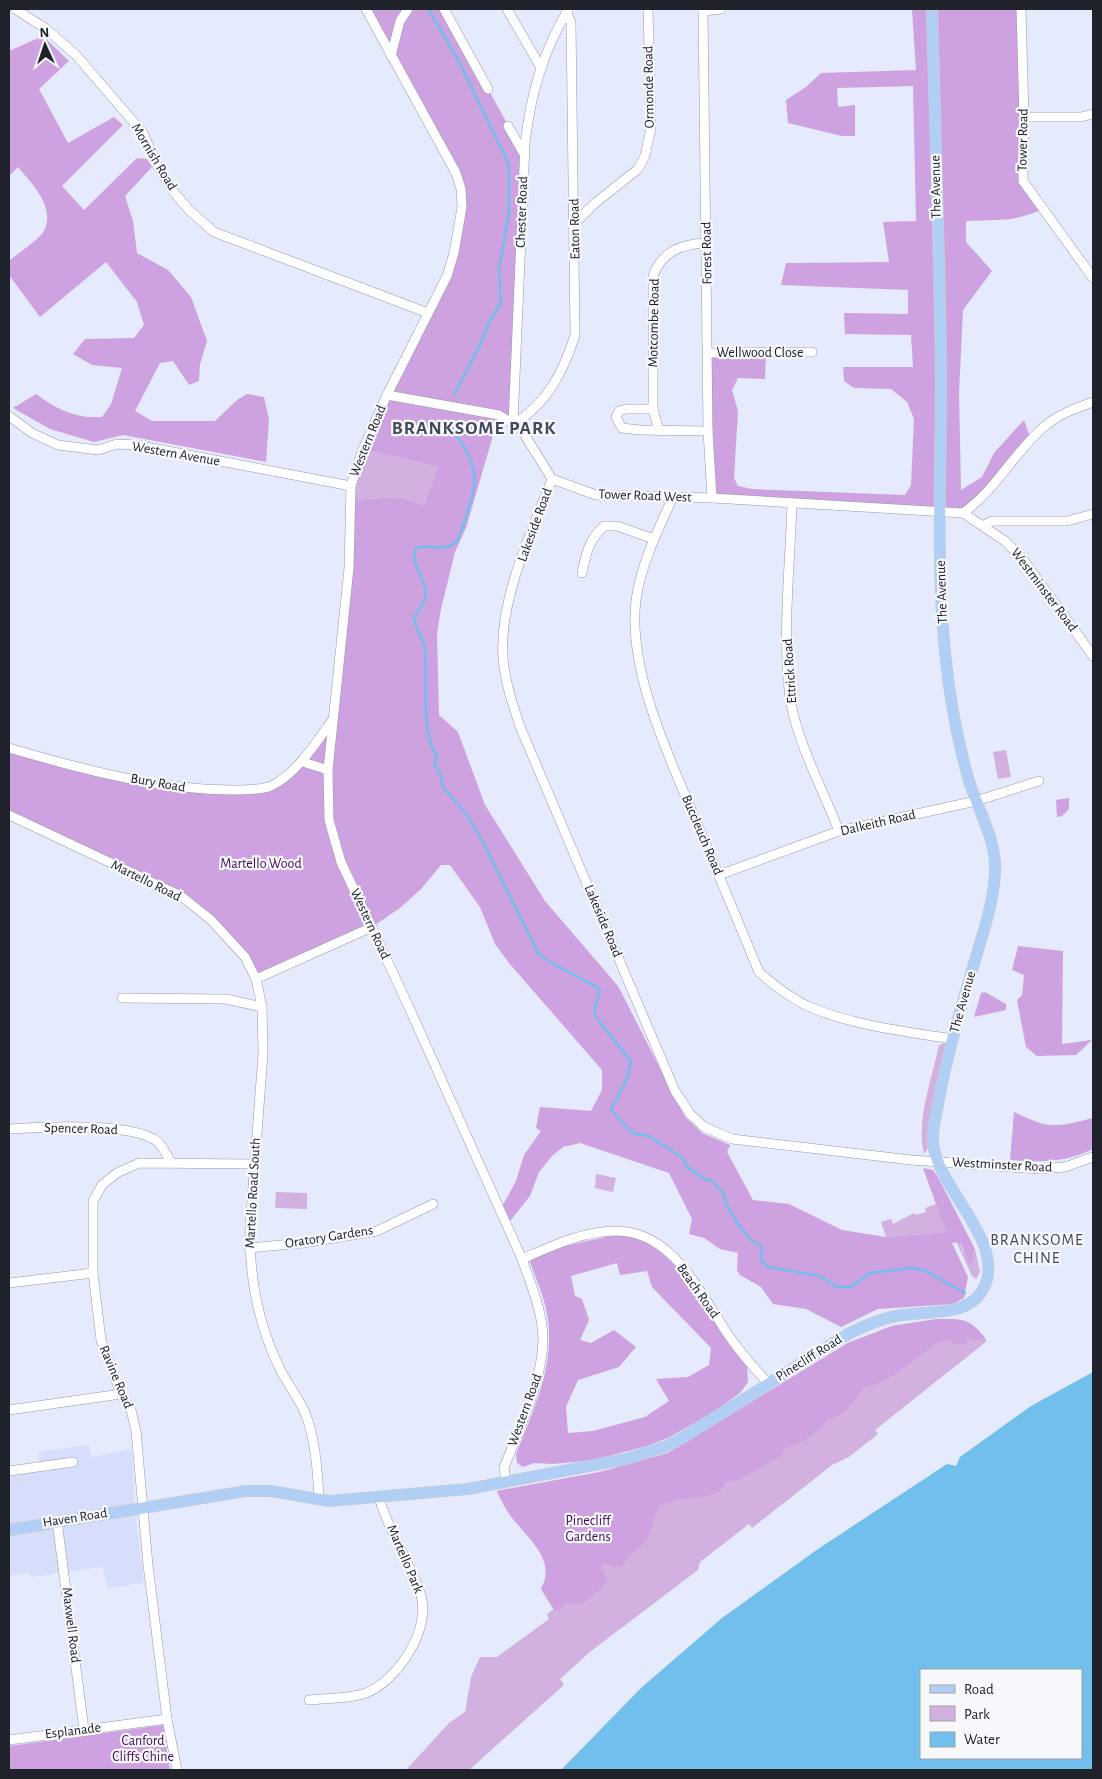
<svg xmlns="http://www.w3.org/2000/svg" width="1102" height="1779" font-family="'Alegreya Sans',sans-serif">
<rect width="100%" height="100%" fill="#e5eafc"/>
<path fill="#d7defc" d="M89 1445 91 1457 132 1449 135 1513 144 1583 107 1588 103 1567 31 1577 29 1573 9 1576V1474L40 1469 38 1452Z"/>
<g fill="#d2b1e0">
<path d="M363 449 438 467 424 505 401 497 349 500Z"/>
<path d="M1006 750 1011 777 998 779 993 752Z"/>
<path d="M945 1043 947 1046 930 1145 924 1154C916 1120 932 1079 939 1045Z"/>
<path d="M596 1174 616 1178 613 1192 595 1188Z"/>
<path d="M276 1192 307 1193V1209L275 1208Z"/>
<path d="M936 1204 947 1232 886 1237 881 1222 891 1219 893 1224 914 1213 916 1215 926 1212 925 1208Z"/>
<path d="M956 1241 960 1242 963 1251 972 1256 975 1249 980 1272 976 1279 972 1276Z"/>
<path d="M937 1319C963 1319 971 1318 987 1341L875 1430 878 1434 849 1457 832 1465 752 1528 749 1524 700 1562 698 1570 591 1651 560 1679 564 1685 469 1770H406L449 1723 465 1712 471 1677 480 1657H497L549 1619 547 1614 554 1609 541 1589C558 1559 526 1537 510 1515 505 1508 501 1500 497 1491L600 1472 668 1453 848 1343 892 1326Z"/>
</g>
<g fill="#cea2e1" fill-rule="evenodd">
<path d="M366 9H444L524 154 513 424 499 415 466 528 455 552 441 609 437 633 439 715 458 732 485 805 545 901 618 986 685 1117 702 1133 730 1145 727 1152 753 1200 789 1204 842 1230 886 1237 946 1232 923 1168 933 1170 938 1177 975 1249 972 1256 973 1262 970 1264 960 1242 952 1243 968 1277 964 1298 953 1304 878 1309 841 1327 806 1309 773 1304 761 1287 740 1275 737 1270 738 1253 720 1249 704 1238 689 1234 692 1219 669 1173 580 1143 563 1147 552 1156 539 1172 530 1196 510 1221 503 1205 516 1181 524 1155 541 1131 536 1128 540 1107 591 1111 602 1090V1070L509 963 495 944 480 907 450 865H441L421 889 400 908 372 927 256 979 245 957 181 896 9 814V748L171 787 272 786 303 762 335 717 349 568V500L401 497 424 505 438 467 363 449 447 276 461 189Z"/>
<path d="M912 9H1021L1023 181 1043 209C1011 223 998 219 966 221V242L992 271 963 310 959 393 961 490 982 477 994 453 1024 420 1031 440 963 513 712 498 708 353H766L765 379 738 378 732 390 738 411 734 478 738 486 752 489 905 495 911 485 914 419 907 402 891 389 854 388 844 381 843 367H913L911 335 845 334 844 313 908 314V290L781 285 786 263 889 262 883 222 916 221 913 86 837 88 838 107 855 105V136H842L788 123 786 100 806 87 821 73 916 70Z"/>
<path d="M43 36 69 61 39 89 68 143 114 117 123 125 62 186 84 210 137 158 147 159 152 167 125 196 133 221 137 253 168 270 191 297 207 341 200 364 199 381 189 385 173 361 160 363 135 411 152 421H215L237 400 247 394 264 397 269 420 266 462 123 435 94 442 50 429 13 408 36 394C57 409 75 419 102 417L111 404 122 368 92 365 73 354 85 339 134 338 144 325 137 302 106 262 40 317 9 275V261C17 254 40 239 44 231 56 207 32 184 18 167L9 176V51Z"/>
<path d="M1069 798V809L1062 816 1057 817 1056 800Z"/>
<path d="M1018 946 1063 951 1062 1044 1092 1040 1076 1055 1037 1056 1026 1047 1017 1000 1022 995 1024 975 1012 970Z"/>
<path d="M985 992 1006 1004V1010L974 1017 981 993Z"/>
<path d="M1014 1112C1051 1130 1055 1127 1093 1118V1149C1065 1163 1041 1162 1010 1160Z"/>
<path d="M614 1235C676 1233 713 1325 747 1366L748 1382 740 1393 711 1414 668 1438 647 1446 594 1460 553 1464 534 1463 523 1467 517 1463 516 1454C534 1409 556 1364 547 1314 544 1296 536 1279 530 1262L533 1258 565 1246ZM617 1263 620 1275 647 1271 652 1287 711 1348 709 1365 688 1377 656 1379 669 1401 645 1417 593 1431 568 1433 566 1407 578 1380 619 1367 636 1347 614 1330 591 1343 580 1340 589 1320 582 1299 575 1296 571 1276Z"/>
<path d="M937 1319C962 1319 969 1318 985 1338L973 1340 967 1338V1344H953L950 1340C946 1342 939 1341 935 1344 912 1361 892 1381 864 1388 853 1401 846 1417 827 1420 817 1434 802 1443 785 1448L781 1456 746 1476 736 1481H726L720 1491 713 1494 702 1497 678 1499 659 1506 646 1541 627 1558 622 1567H614L606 1563 600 1566 608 1581C601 1588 588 1602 578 1604 574 1605 570 1602 566 1602L559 1611 554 1610 541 1589C558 1559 526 1537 510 1515 505 1508 501 1500 497 1491L600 1472 668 1453 848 1343 892 1326Z"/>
<path d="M163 1725 170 1770H9V1746Z"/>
</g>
<path fill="#71bfec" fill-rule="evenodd" d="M1093 1372V1770H561L641 1688 722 1618 818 1549 947 1464 956 1466 960 1457 1031 1406ZM1081 1670V1758H921V1670Z"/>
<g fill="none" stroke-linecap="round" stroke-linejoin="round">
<g stroke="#71bfec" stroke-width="2.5">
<path d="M428 9 457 58 509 164V212L499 270 501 303 488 324 482 341 454 395"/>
<path d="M450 427C487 473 475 486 459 538 446 556 429 541 415 549 410 566 430 583 425 600 423 605 417 612 414 617 415 629 424 638 425 650 428 680 420 732 437 757L434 765 440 772 443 787 470 819 484 844 538 953 548 961 597 987 600 990C598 997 594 1007 595 1014 595 1019 625 1052 631 1062L626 1082 611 1109 612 1111 632 1133 649 1136 683 1158 686 1166 705 1179 712 1181 724 1194 726 1204 738 1224 750 1239 762 1247 761 1260 768 1267 820 1276 837 1287H851L870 1273 912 1268 924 1270 965 1293"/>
</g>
<g stroke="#9499ae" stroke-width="10">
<g id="minor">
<path d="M15 9 45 28 76 55 143 133 157 165 173 191 189 210 214 232 428 313"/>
<path d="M366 9 456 173 461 189 462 207 454 253 447 276 387 395 363 449 351 486 349 568 328 770 329 820 341 862 407 1003 522 1259C531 1285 543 1312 543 1340 542 1384 519 1427 504 1468L506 1482"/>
<path d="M444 9 488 89"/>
<path d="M507 9 541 68"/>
<path d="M703 9 708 431 712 498"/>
<path d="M1021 9 1024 117 1023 181 1093 278"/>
<path d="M703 11 721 9"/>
<path d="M391 56 400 21 408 9"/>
<path d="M1024 117H1081L1093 114"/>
<path d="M508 126 524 154"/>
<path d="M575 223 594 204 638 169 645 156 651 128 648 9"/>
<path d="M706 243C682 244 662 251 653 276V409H626L619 411 616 417 622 428 640 430 708 431"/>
<path d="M708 353 812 352"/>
<path d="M387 395 499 415 521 429 552 479 596 495 712 498 963 513 1005 541 1022 558 1093 656"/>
<path d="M653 409 659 431"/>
<path d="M9 416 32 433 58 445 98 450 117 444 136 445 351 486"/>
<path d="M513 424C547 405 564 370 575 335L571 22 566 12"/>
<path d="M513 424 525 144C530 97 543 51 568 10"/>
<path d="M552 479C531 533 499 599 503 658 505 682 513 706 521 729L675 1091 690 1114 704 1127 732 1139 911 1160 1040 1169 1065 1167 1093 1157"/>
<path d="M673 497C658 530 641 564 636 600 627 672 672 763 699 828 719 876 739 924 759 972 774 985 791 999 810 1007 851 1025 908 1032 952 1039"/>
<path d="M792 503C790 567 782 634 790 698 797 742 823 790 839 831"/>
<path d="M963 513C998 488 1013 453 1045 426 1059 414 1076 408 1093 402"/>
<path d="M984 525 992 521H1067L1093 514"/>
<path d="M582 573C586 554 589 539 604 526H617L654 539"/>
<path d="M9 748C81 769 158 790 234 790 245 790 261 790 271 786 296 775 318 740 333 719"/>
<path d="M303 762 328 770"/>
<path d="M9 815 181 896 211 920 245 957 256 979 262 1007 263 1054 250 1227C249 1278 258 1325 281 1371 289 1387 303 1403 308 1421 316 1445 318 1475 319 1500"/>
<path d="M719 875 839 831 976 801 1039 781"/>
<path d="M256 979 372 927"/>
<path d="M122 998 226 999 262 1007"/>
<path d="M9 1129C40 1127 134 1122 158 1142 163 1147 167 1156 171 1162"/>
<path d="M249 1248 303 1243 377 1231 433 1204"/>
<path d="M522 1259C552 1246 583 1231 616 1231 673 1231 700 1293 727 1333 739 1351 753 1367 768 1383"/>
<path d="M9 1283 93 1273"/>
<path d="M9 1410 121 1394"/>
<path d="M9 1471 73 1462"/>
<path d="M57 1521 84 1730"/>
<path d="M309 1700C327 1698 349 1699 366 1693 397 1681 431 1630 421 1596 411 1562 388 1532 379 1497"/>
<path d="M9 1740 167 1719"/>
<path d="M177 1770 167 1719 148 1565 136 1431 131 1410 121 1394 101 1340 93 1273V1201L102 1185 117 1173 139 1163 254 1164"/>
</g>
</g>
<g stroke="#ceced0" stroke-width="12">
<path id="major" d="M9 1530 246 1491H271L329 1501 468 1489 626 1459 667 1446 687 1435 848 1334C866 1325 884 1317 903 1315 933 1310 973 1318 986 1283 1002 1238 936 1186 933 1142 932 1128 937 1113 939 1099 948 1051 962 1004 976 957 984 930 994 900 995 872 997 842 978 809 969 781 957 739 949 695 945 652 936 562 941 471 941 381 940 257 935 133 932 9"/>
</g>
<use href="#minor" stroke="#fff" stroke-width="9"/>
<use href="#major" stroke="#b1cef4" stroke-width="11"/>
</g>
<g text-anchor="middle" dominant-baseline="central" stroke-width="4.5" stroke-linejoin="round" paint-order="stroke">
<g font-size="14" fill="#20222b" stroke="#f6f8fc">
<text transform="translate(649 87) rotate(-91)">Ormonde Road</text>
<text transform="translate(1023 140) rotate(-89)">Tower Road</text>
<text transform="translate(154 157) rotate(59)">Mornish Road</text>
<text transform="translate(936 187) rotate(-91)">The Avenue</text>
<text transform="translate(522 212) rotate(-88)">Chester Road</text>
<text transform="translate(575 229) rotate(-91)">Eaton Road</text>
<text transform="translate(707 253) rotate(-91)">Forest Road</text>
<text transform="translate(654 323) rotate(-89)">Motcombe Road</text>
<text x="760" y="353">Wellwood Close</text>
<text transform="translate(368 441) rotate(-68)">Western Road</text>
<text transform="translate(176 454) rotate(10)">Western Avenue</text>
<text transform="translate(645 496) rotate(2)">Tower Road West</text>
<text transform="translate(535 525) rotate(-70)">Lakeside Road</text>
<text transform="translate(1044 590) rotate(53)">Westminster Road</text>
<text transform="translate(942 592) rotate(-92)">The Avenue</text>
<text transform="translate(790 671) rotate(-94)">Ettrick Road</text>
<text transform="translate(158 783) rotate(10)">Bury Road</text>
<text transform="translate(878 823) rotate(-13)">Dalkeith Road</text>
<text transform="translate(702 835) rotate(67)">Buccleuch Road</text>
<text transform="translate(146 881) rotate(26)">Martello Road</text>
<text transform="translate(603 921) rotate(67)">Lakeside Road</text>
<text transform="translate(370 924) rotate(65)">Western Road</text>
<text transform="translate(963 1002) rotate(-74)">The Avenue</text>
<text transform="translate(81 1129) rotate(2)">Spencer Road</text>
<text transform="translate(1002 1165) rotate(3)">Westminster Road</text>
<text transform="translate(253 1193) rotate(-87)">Martello Road South</text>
<text transform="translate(329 1237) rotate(-9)">Oratory Gardens</text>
<text transform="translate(698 1291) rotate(55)">Beach Road</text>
<text transform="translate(809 1358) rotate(-32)">Pinecliff Road</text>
<text transform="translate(116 1377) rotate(67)">Ravine Road</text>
<text transform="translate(525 1410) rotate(-70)">Western Road</text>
<text transform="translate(75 1518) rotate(-9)">Haven Road</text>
<text transform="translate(405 1559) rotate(67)">Martello Park</text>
<text transform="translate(71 1625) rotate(83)">Maxwell Road</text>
<text transform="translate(73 1731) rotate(-7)">Esplanade</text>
</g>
<g font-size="14" fill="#430956" stroke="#f6f8fc">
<text x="261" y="864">Martello Wood</text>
<text x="588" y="1521">Pinecliff<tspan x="588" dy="16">Gardens</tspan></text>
<text x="143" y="1741">Canford<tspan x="143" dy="16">Cliffs Chine</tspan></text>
</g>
<g font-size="16" letter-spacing="1" fill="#44495b" stroke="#f6f8fc">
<text x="1037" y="1240">BRANKSOME<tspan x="1037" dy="18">CHINE</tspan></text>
</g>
<g font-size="19" font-weight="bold" letter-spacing="1" fill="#44495b" stroke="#f6f8fc">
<text x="474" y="428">BRANKSOME PARK</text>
</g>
</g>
<rect width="1102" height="1779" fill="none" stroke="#20222b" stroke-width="20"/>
<rect x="920" y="1669" width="162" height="90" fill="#f6f8fc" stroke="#a0a2a8"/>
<rect x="930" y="1685" width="25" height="8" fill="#b1cef4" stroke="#a0a2a8"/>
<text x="964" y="1694" font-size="15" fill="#20222b">Road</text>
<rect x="930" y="1706" width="25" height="15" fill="#d2b1e0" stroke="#a0a2a8"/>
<text x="964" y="1719" font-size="15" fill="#20222b">Park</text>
<rect x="930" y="1732" width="25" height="15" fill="#71bfec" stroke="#a0a2a8"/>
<text x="964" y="1744" font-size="15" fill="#20222b">Water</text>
<g transform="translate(45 45) rotate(357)" stroke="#f6f8fc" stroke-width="4" paint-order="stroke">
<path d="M0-4L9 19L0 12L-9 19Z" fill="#20222b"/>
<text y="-8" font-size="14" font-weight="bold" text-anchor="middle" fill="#20222b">N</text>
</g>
</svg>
